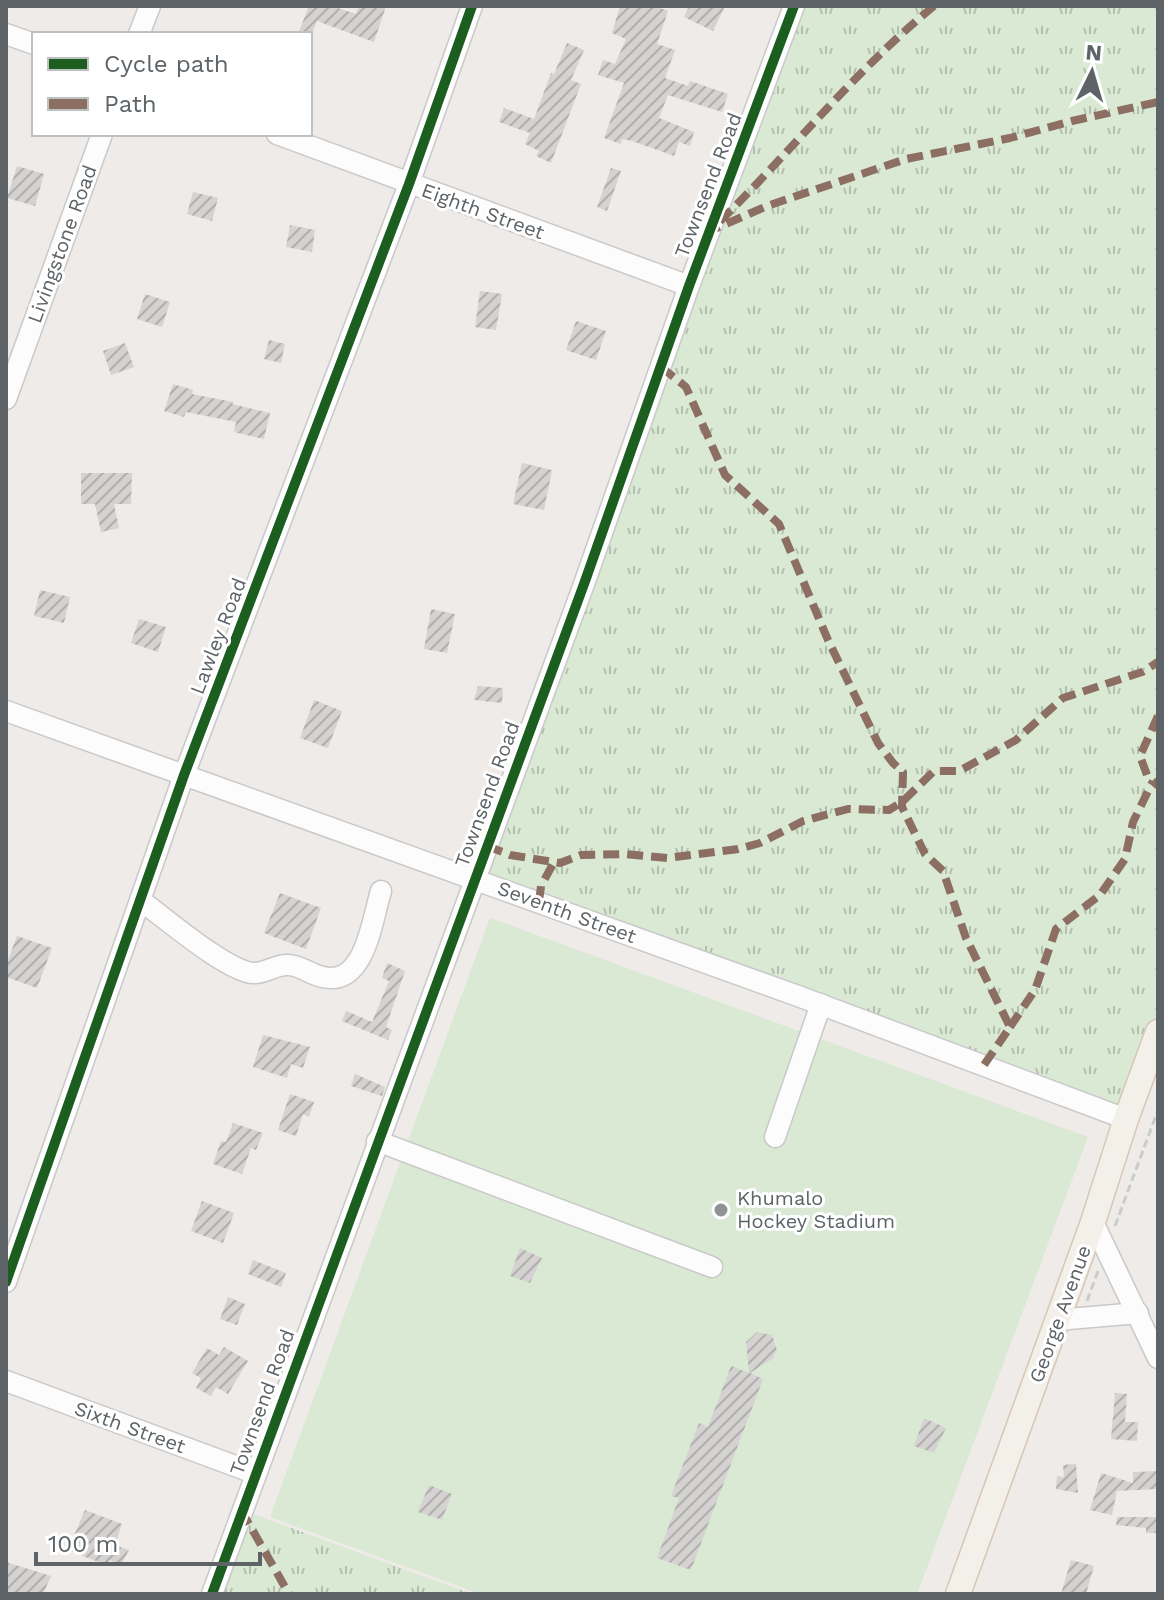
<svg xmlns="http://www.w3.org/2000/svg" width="1164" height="1600" font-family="'Work Sans',sans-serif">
<defs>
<pattern id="grass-tufts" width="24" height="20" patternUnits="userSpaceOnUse" patternTransform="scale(2)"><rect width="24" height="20" fill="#d9e9d3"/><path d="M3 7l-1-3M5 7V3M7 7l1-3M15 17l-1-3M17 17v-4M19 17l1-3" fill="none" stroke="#b3c0af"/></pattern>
<pattern id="building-hatch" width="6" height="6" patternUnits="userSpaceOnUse" patternTransform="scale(2)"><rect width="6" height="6" fill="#d5d3d2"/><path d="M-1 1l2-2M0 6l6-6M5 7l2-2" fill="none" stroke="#b0afae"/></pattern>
</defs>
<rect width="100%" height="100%" fill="#eeebe8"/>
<g fill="url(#grass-tufts)">
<path d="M798 6H1158V1026L1126 1119 475 878Z"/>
<path d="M248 1512 472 1594H219Z"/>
</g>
<path fill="#d9e9d3" d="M490 918 1088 1137 917 1594H480L270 1517Z"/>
<g fill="url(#building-hatch)">
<path d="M309 6H332L356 14 359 6H386L374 42 317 21 312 34H298Z"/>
<path d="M620 6H655L668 11 657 44 675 50 665 78 688 86 690 81 728 94 722 112 668 95 659 118 694 132 690 146 679 142 674 156 632 141 622 139 621 144 604 138 624 83 598 75 603 60 615 64 626 39 612 33Z"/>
<path d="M689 6H725L713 31 684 17Z"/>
<path d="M567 43 584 50 571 80 581 84 551 163 536 156 539 151 525 144 530 133 499 122 504 108 534 119 551 73 554 74Z"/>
<path d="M17 166 44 174 35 206 7 198Z"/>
<path d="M611 168 621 171 607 211 597 207Z"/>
<path d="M193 192 218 198 212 221 187 214Z"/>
<path d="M290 225 315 230 312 252 286 247Z"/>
<path d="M480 291 502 294 496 330 475 327Z"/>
<path d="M145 294 170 302 162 327 137 319Z"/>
<path d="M576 321 606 331 596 360 566 350Z"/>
<path d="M269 340 285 344 281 363 264 359Z"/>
<path d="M125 343 134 367 111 375 103 351Z"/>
<path d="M173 384 193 390 192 394 233 402 232 404 270 413 264 439 234 432 236 422 186 412 184 417 164 411Z"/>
<path d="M522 463 552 470 544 510 513 504Z"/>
<path d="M81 473H132L131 504H114L119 528 101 532 95 504H81Z"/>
<path d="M40 590 70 597 64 623 34 616Z"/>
<path d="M431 609 455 614 447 653 424 649Z"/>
<path d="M139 619 166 627 158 652 131 643Z"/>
<path d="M478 686 503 688 502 703 474 700Z"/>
<path d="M314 700 342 711 328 748 300 738Z"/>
<path d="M280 893 321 908 306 949 264 933Z"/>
<path d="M17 936 52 948 37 988 6 977V965Z"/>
<path d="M387 963 405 971 386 1027 392 1030 388 1040 342 1021 346 1011 372 1022 389 981 382 978Z"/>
<path d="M263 1035 310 1047 303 1068 291 1064 287 1078 253 1067Z"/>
<path d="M355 1074 385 1087 382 1096 351 1086Z"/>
<path d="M290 1094 314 1102 309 1117 303 1114 296 1136 278 1130Z"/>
<path d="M233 1123 263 1133 256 1150 251 1148 242 1174 213 1164 221 1141 226 1142Z"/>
<path d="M202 1201 234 1213 223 1243 191 1231Z"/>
<path d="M520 1248 542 1258 530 1283 510 1276Z"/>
<path d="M253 1260 286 1273 281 1287 248 1274Z"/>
<path d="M228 1297 245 1304 237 1325 220 1319Z"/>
<path d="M757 1332 772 1335 777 1350 772 1359 750 1373 763 1379 691 1570 657 1558 679 1498 671 1496 699 1423 708 1427 731 1366 749 1373 746 1342Z"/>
<path d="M224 1347 248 1361 228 1394 216 1387 211 1396 196 1388 201 1378 192 1373 207 1348 219 1355Z"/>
<path d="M1115 1393 1127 1394 1125 1422H1138L1137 1441 1111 1439Z"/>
<path d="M924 1418 946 1428 934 1453 914 1446Z"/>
<path d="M1076 1464 1078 1493 1056 1489 1057 1476 1064 1477 1063 1465Z"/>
<path d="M1158 1471V1489L1117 1491 1112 1515 1090 1510 1101 1473 1133 1483V1472Z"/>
<path d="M429 1485 452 1494 442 1520 418 1512Z"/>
<path d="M85 1510 122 1524 115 1545 129 1550 121 1565 110 1560 106 1565 68 1550Z"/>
<path d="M1117 1517H1158V1533H1146V1528L1116 1525Z"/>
<path d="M1071 1560 1094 1566 1086 1594H1061Z"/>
<path d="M6 1562 51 1576 43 1594H6Z"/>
</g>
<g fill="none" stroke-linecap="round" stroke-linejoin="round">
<g stroke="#c9c9c9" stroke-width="23">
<g id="minor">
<path d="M6 34 34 44"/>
<path d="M139 34 150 6"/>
<path d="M277 134 689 286"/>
<path d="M6 399 102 134"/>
<path d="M6 711 798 996 1126 1119"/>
<path d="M140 900C164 917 226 971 253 973 265 974 276 964 288 965 300 965 311 975 323 977 365 987 372 920 381 891"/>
<path d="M775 1137 821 1004"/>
<path d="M377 1141 712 1267"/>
<path d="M1093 1222 1158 1358"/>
<path d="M6 1282 184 775 409 184 472 6"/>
<path d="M1057 1320 1138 1313"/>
<path d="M6 1381 254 1473"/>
<path d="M212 1594 584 584 689 286 794 6"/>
</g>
</g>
<g stroke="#d6c7b5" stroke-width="27">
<path id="major" d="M958 1594 1093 1222 1126 1119 1158 1032"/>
</g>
<g stroke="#c8ceca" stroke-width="3" stroke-dasharray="8 4" stroke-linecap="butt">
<path d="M1115 1226 1158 1110"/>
<path d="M1087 1301 1098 1271"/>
</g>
<use href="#minor" stroke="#fcfcfc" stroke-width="20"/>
<use href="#major" stroke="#f3efe9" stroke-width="24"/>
<g stroke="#8d6e63" stroke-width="8" stroke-dasharray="16 8" stroke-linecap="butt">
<path d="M934 6C852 73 786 158 710 231L767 206 906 159 1010 138 1072 121 1158 102"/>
<path d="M661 367 686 387 725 475 779 524 828 640 878 743 893 763 903 772 902 807 925 854 943 871 966 938 1010 1027 984 1065"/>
<path d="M1158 716 1140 756 1147 775 1158 786"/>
<path d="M487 846 510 855 560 863 581 855 625 854 667 858 738 849 760 843 803 821 848 809 889 810 902 802 934 771H959L1016 740 1063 698 1142 672 1158 662"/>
<path d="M539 902 541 886 554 862"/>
<path d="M1010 1027 1035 990 1056 929 1100 895 1125 859 1133 822 1153 781"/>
<path d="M241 1510 289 1594"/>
</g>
<g stroke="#fff" stroke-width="15">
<g id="cycleway">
<path d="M6 1282 184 775 409 184 472 6"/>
<path d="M212 1594 584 584 689 286 794 6"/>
</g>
</g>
<use href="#cycleway" stroke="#1b5e20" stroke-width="10"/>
</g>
<circle fill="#909394" stroke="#fff" stroke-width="3" cx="721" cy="1210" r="8"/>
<g text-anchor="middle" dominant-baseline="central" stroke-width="6" stroke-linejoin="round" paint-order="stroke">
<g font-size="20" fill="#5d6367" stroke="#fff">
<text transform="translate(708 185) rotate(-69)">Townsend Road</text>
<text transform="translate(483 211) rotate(20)">Eighth Street</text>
<text transform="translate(62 244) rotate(-70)">Livingstone Road</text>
<text transform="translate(218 636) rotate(-69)">Lawley Road</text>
<text transform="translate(487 794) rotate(-70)">Townsend Road</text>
<text transform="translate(567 912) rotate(20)">Seventh Street</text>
<text transform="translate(1060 1314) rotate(-70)">George Avenue</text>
<text transform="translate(262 1402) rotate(-70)">Townsend Road</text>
<text transform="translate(130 1427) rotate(20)">Sixth Street</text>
</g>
<g font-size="20" fill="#5d6367" stroke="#fff" text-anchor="start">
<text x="737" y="1198">Khumalo<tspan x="737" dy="23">Hockey Stadium</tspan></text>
</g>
</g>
<rect width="1164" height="1600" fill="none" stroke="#5d6367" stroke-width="16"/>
<rect x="32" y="32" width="280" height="104" fill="#ffffff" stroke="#bec1c2" stroke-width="2"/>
<rect x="48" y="58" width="40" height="12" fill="#1b5e20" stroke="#bec1c2" stroke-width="2"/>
<text x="104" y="72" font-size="24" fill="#5d6367">Cycle path</text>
<rect x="48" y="98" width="40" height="12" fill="#8d6e63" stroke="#bec1c2" stroke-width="2"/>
<text x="104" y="112" font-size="24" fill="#5d6367">Path</text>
<g transform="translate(1092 72) rotate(5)" stroke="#ffffff" stroke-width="6" paint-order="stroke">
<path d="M0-6L14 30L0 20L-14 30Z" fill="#5d6367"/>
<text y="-12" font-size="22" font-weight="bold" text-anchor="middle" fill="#5d6367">N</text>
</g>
<path d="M36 1552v12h224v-12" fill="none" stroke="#5d6367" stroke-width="4"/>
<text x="48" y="1552" font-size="24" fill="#5d6367" stroke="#ffffff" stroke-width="6" paint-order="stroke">100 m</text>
</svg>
